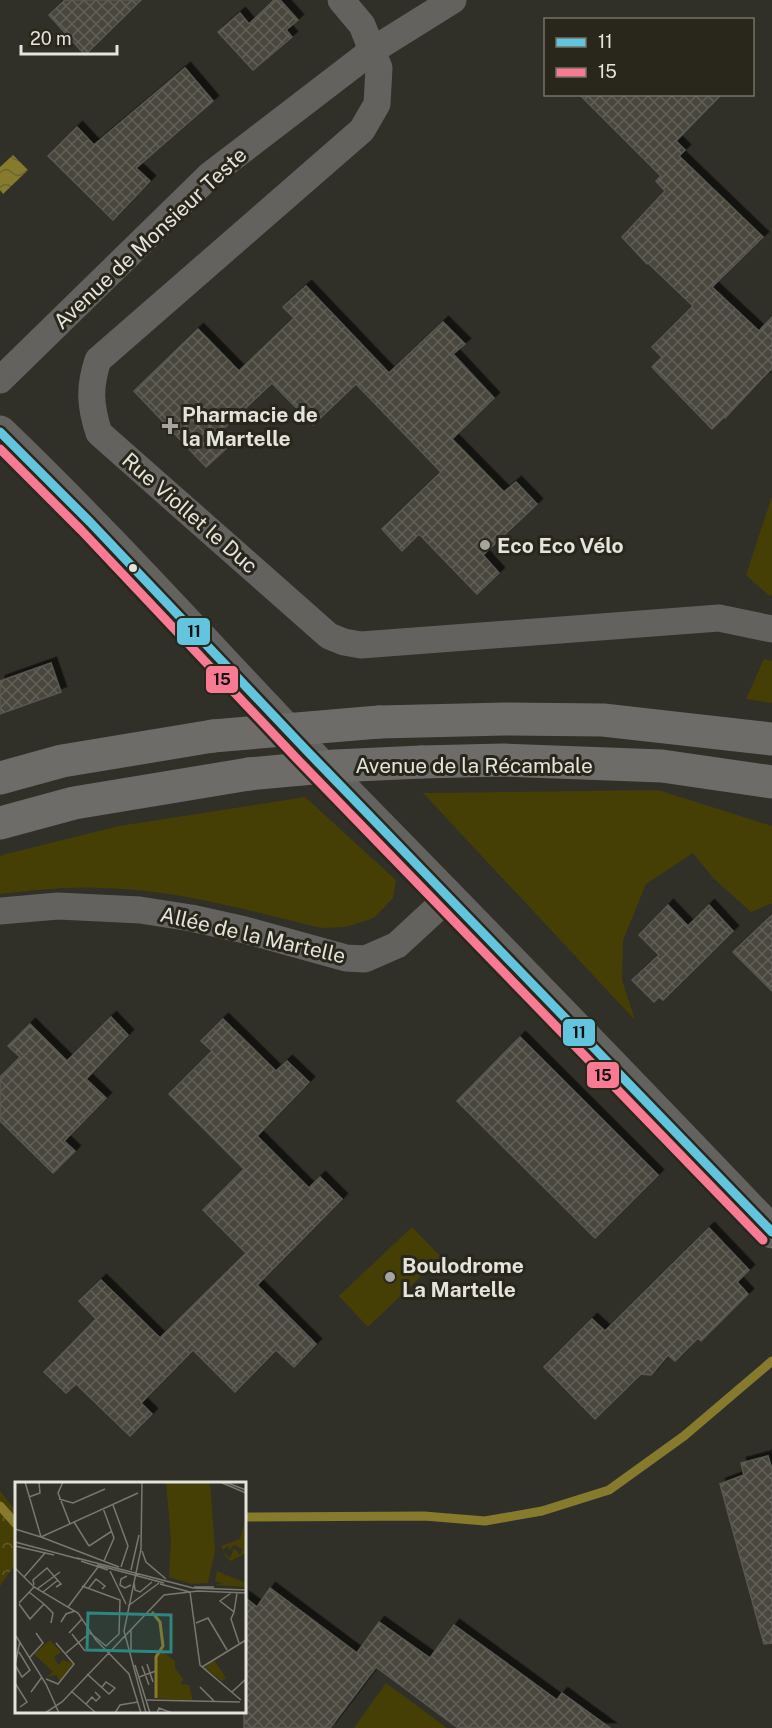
<svg xmlns="http://www.w3.org/2000/svg" width="772" height="1728" font-family="'Public Sans',sans-serif">
<defs>
<pattern id="park-crowns" width="20" height="18" patternUnits="userSpaceOnUse" patternTransform="scale(1.5)"><rect width="20" height="18" fill="#463f05"/><path d="M2 6a3 3 0 1 1 6 0M12 15a3 3 0 1 1 6 0" fill="none" stroke="#615b29"/></pattern>
<pattern id="water-waves" width="16" height="10" patternUnits="userSpaceOnUse" patternTransform="scale(1.5)"><rect width="16" height="10" fill="#867a2c"/><path d="M0 5q4-4 8 0t8 0" fill="none" stroke="#6c6435"/></pattern>
<pattern id="building-cross-hatch" width="8" height="8" patternUnits="userSpaceOnUse" patternTransform="scale(1.5)"><rect width="8" height="8" fill="#48473c"/><path d="M0 0l8 8M0 8l8-8" fill="none" stroke="#626158"/></pattern>
<filter id="shadow"><feDropShadow dx="5.5" dy="-5.5" stdDeviation="0" flood-color="#0009"/></filter>
</defs>
<rect width="100%" height="100%" fill="#302f28"/>
<g fill="#463f05">
<path d="M772 496V596L768 595 746 575Z"/>
<path d="M764 659 772 661V703L746 699Z"/>
<path d="M658 790 772 826V903L751 912 713 878 693 853 646 884 623 940 622 980 635 1020 423 793Z"/>
<path d="M305 797 396 880 393 898 374 918 346 927 321 928C250 911 178 890 105 888 70 886 35 890 0 894V856L6 854 119 826Z"/>
<path d="M412 1227 441 1257 368 1327 339 1296Z"/>
<path d="M386 1683 447 1728H354Z"/>
</g>
<path fill="url(#park-crowns)" d="M0 1491 16 1511V1563L0 1586Z"/>
<path fill="url(#water-waves)" d="M13 155 28 170 3 194 0 190V167Z"/>
<g fill="none" stroke-linecap="round" stroke-linejoin="round">
<g stroke="#867a2c" stroke-width="9">
<path d="M0 1506 16 1524"/>
<path d="M244 1517 424 1516 485 1521 542 1511 609 1490 684 1436 772 1361"/>
</g>
</g>
<g fill="url(#building-cross-hatch)" stroke="#595852" stroke-width="1.5" filter="url(#shadow)">
<path d="M65 0H141L85 55 49 15Z"/>
<path d="M274 0H280L298 20 286 30 292 37 253 70 218 32 240 13 249 24Z"/>
<path d="M185 68 213 101 136 168 150 181 113 220 48 156 77 127 94 145Z"/>
<path d="M579 94H722L676 141 685 150 679 156 763 237 712 287 759 331 772 317V368L725 418 724 417 712 429 652 367 662 357 652 347 693 306 648 263 647 264 622 237 665 191 656 181 661 176Z"/>
<path d="M306 286 389 373 443 322 465 344 453 354 494 398 452 439 504 492 516 482 537 504 483 555 499 573 477 594 419 534 402 551 382 529 441 472 356 384 313 425 272 383 217 435 229 446 206 467 134 391 198 329 239 371 294 318 283 307Z"/>
<path d="M51 663 61 692 0 714V681Z"/>
<path d="M668 905 688 926 709 905 733 931 663 1000 659 997 654 1002 632 980 659 955 639 935Z"/>
<path d="M772 915V991L733 952Z"/>
<path d="M111 1017 128 1035 86 1079 106 1098 64 1141 75 1151 53 1173 0 1121V1077L20 1057 8 1046 30 1024 67 1061Z"/>
<path d="M223 1019 276 1071 287 1061 309 1082 257 1136 309 1188 320 1177 342 1199 257 1285 316 1344 294 1367 276 1350 235 1392 193 1350 141 1403 152 1414 130 1436 76 1384 66 1393 44 1372 96 1319 79 1301 101 1280 160 1338 246 1253 203 1210 244 1169 169 1094 212 1051 201 1041Z"/>
<path d="M520 1037 658 1175 595 1238 457 1101Z"/>
<path d="M709 1228 749 1270 737 1282 748 1294 701 1341 698 1338 675 1361 668 1355 651 1375 641 1374 595 1419 544 1367 592 1319 605 1331Z"/>
<path d="M768 1456 772 1470V1643L764 1644 720 1484 744 1475 741 1463Z"/>
<path d="M270 1588 357 1653 379 1622 430 1658 454 1625 557 1700 562 1693 610 1728H458L376 1667 330 1728H244V1597L257 1607Z"/>
</g>
<g fill="none" stroke-linecap="round" stroke-linejoin="round">
<g stroke="#63625f" stroke-width="27">
<path d="M341 0 362 25 379 68 377 104 362 130 98 360C89 387 90 406 99 433L329 636 344 642 361 645 719 618 772 629"/>
<path d="M0 380 210 175 373 50 453 0"/>
<path d="M0 911 58 906 140 910 191 918 245 930 346 958 365 959 397 945 449 897"/>
</g>
<path stroke="#63625f" stroke-width="33" d="M0 432C122 549 234 677 352 798 493 942 633 1086 772 1232"/>
<g stroke="#6d6c69" stroke-width="33">
<path d="M379 722 505 719 603 720 772 739"/>
<path d="M421 762 504 760 662 766 772 782"/>
<path d="M0 778 62 761 213 736"/>
<path d="M0 823 74 803 249 774"/>
</g>
<g stroke="#6d6c69" stroke-width="33">
<path d="M213 736 379 722"/>
<path d="M249 774 335 766 421 762"/>
</g>
<g stroke="#29271b" stroke-width="14">
<path id="bus-1" d="M0 432 90 522 308 752 772 1232"/>
</g>
<g stroke="#29271b" stroke-width="14">
<path id="bus-2" d="M0 449 81 530 299 761 763 1240"/>
</g>
<use href="#bus-1" stroke="#62c4dd" stroke-width="9"/>
<use href="#bus-2" stroke="#fa7a94" stroke-width="9"/>
</g>
<g fill="#a6a59d" stroke="#29271b" stroke-width="2">
<path d="M167 417h6v6h6v6h-6v6h-6v-6h-6v-6h6z"/>
<circle cx="485" cy="545" r="6"/>
<circle cx="390" cy="1277" r="6"/>
</g>
<circle fill="#e5e4dc" stroke="#29271b" stroke-width="2" cx="133" cy="568" r="5"/>
<g text-anchor="middle" dominant-baseline="central" stroke-width="6" stroke-linejoin="round" paint-order="stroke">
<g font-size="21" fill="#e5e4dc" stroke="#29271b">
<text transform="translate(150 238) rotate(-43)">Avenue de Monsieur Teste</text>
<text transform="translate(190 513) rotate(41)">Rue Viollet le Duc</text>
<text x="474" y="765">Avenue de la Récambale</text>
<text transform="translate(253 935) rotate(13)">Allée de la Martelle</text>
</g>
<g font-size="21" font-weight="bold" fill="#e5e4dc" stroke="#29271b" text-anchor="start">
<text x="182" y="414">Pharmacie de<tspan x="182" dy="24">la Martelle</tspan></text>
<text x="497" y="545">Eco Eco Vélo</text>
<text x="402" y="1265">Boulodrome<tspan x="402" dy="24">La Martelle</tspan></text>
</g>
</g>
<g transform="translate(15 1482)">
<rect width="231" height="231" fill="#302f28"/>
<path d="M230 39 231 71 216 79 211 75 208 70 215 76 219 66 225 73 227 67 219 63 215 68 213 64 208 68 206 64 225 57ZM202 89 231 101V105L200 103 207 101 200 99ZM199 178 211 196 207 199 189 186Z" fill="#463f05"/>
<path d="M35 158 46 170 39 175 43 183 48 178 58 181 45 199 41 193 31 195 38 190 19 172Z" fill="#463f05"/>
<path d="M146 168 160 179V186L168 197 166 202 174 203 178 219 141 216 140 173Z" fill="#463f05"/>
<path d="M151 0H195L200 69 193 101 177 102 154 95 156 58Z" fill="#463f05"/>
<path fill="none" stroke="#867a2c" stroke-width="3" d="M137 130 145 140 148 164 141 175V216"/>
<path fill="none" stroke="#787770" stroke-width="1.5" d="M10 0 26 55M48 0 43 11 55 42M127 0 126 67 109 149 131 231M205 0 231 11M210 0 231 8M14 15 25 11 24 0M44 17 58 21 90 7M98 23 113 64 106 85M88 26 99 56 89 79M59 40 74 64M0 47 26 55M26 55 123 11M26 55 104 85M0 60 64 77M0 64 39 73M74 64 97 49M127 69 131 80 151 97M62 76 178 106 231 108M66 79 93 88M82 83 149 101M0 86 19 105 63 131 81 158 114 192 126 231M116 88 124 53M95 89 111 122M112 94 106 97 105 103 110 106 116 103M9 95 30 71M119 100 120 108 125 110 137 100M145 102 175 110M19 103 18 98 32 86 46 102 41 105M179 105H199M22 107 45 90M73 107 81 97 90 104 87 107M28 110 43 98M175 110 185 183 226 218M216 111 205 119 219 130 216 137 224 161M0 120V149M4 121 19 105M4 122 15 137 29 122 14 110M29 122 38 131 36 141M113 124 144 101M53 125 83 85M219 130 222 111M46 140 51 132 60 129M181 141 193 136 212 168M116 148V168M54 151 67 137M57 152 70 169M1 154 31 202 44 231M4 170 15 188 7 195 0 183 5 159M51 171 75 151 91 164 104 152 105 118 67 104M15 175 28 161 21 151M132 182 138 200M120 183 135 231M127 184 134 203M187 185 231 158M72 192 94 212 100 206 91 200 87 205M124 195 141 189M31 197 43 202 59 182 41 161M0 201 12 220 5 225M185 205 200 220M56 209 81 231M16 210 27 195M217 210 231 197M132 218 225 220M71 222 77 215 81 219 85 215 80 210M30 231 47 220 149 113 183 109 231 111M100 231 105 223 123 220M142 231 144 226 157 231"/>
<path fill="#2f867e" fill-opacity="0.15" stroke="#2f867e" stroke-width="3" d="M73 131 156 133V170L72 168Z"/>
<rect width="231" height="231" fill="none" stroke="#e5e4dc" stroke-width="3"/>
</g>
<g stroke="#29271b" stroke-width="2">
<rect x="176" y="617" width="35" height="29" rx="6" fill="#62c4dd"/>
<rect x="205" y="665" width="34" height="29" rx="6" fill="#fa7a94"/>
<rect x="562" y="1018" width="34" height="29" rx="6" fill="#62c4dd"/>
<rect x="586" y="1061" width="34" height="28" rx="6" fill="#fa7a94"/>
</g>
<g font-size="16" text-anchor="middle" font-weight="bold" fill="#111">
<text x="194" y="637">11</text>
<text x="222" y="685">15</text>
<text x="579" y="1038">11</text>
<text x="603" y="1081">15</text>
</g>
<rect x="544" y="18" width="210" height="78" fill="#29271b" stroke="#747368" stroke-width="1.5"/>
<rect x="556" y="38" width="30" height="9" fill="#62c4dd" stroke="#747368" stroke-width="1.5"/>
<text x="598" y="48" font-size="18" fill="#e5e4dc">11</text>
<rect x="556" y="68" width="30" height="9" fill="#fa7a94" stroke="#747368" stroke-width="1.5"/>
<text x="598" y="78" font-size="18" fill="#e5e4dc">15</text>
<path d="M21 45v9h96v-9" fill="none" stroke="#e5e4dc" stroke-width="3"/>
<text x="30" y="45" font-size="18" fill="#e5e4dc" stroke="#29271b" stroke-width="4.5" paint-order="stroke">20 m</text>
</svg>
